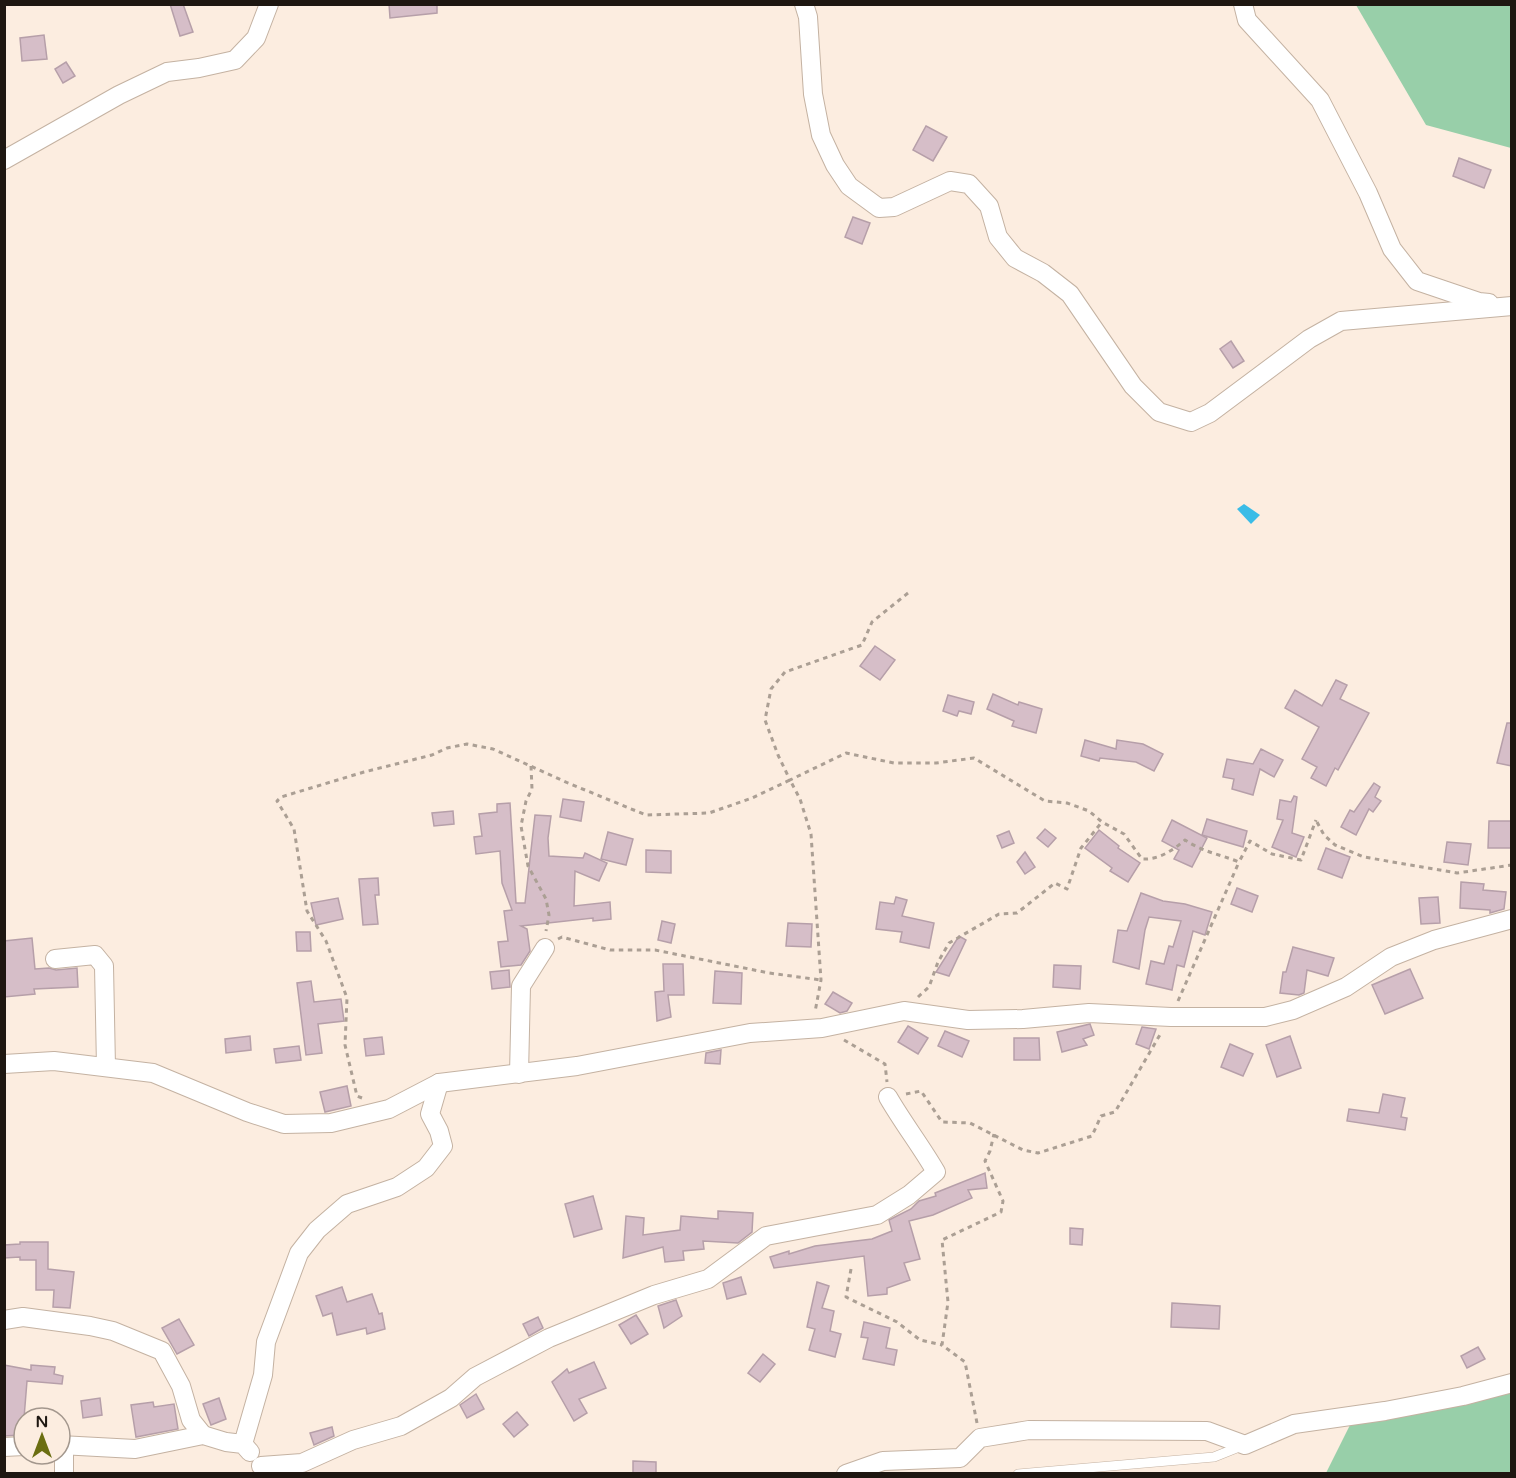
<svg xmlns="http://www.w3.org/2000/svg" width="1516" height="1478" font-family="'Varela Round',sans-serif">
<rect width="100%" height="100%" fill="#fcede0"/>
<g fill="#98cfa9">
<path d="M1356 5H1511V148L1426 125Z"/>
<path d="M1511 1389V1473L1321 1474 1326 1473 1350 1425Z"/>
</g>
<path fill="#3abce7" d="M1244 504 1260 515 1251 524 1237 509Z"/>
<g fill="#d6bec8" stroke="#b69fa9" stroke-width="1.5">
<path d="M170 4H183L193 32 180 36Z"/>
<path d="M389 4H437V13L390 18Z"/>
<path d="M44 35 47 59 22 61 20 38Z"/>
<path d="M66 62 75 76 63 83 55 69Z"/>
<path d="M926 126 947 137 933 161 913 150Z"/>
<path d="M1459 158 1491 170 1484 188 1453 176Z"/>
<path d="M853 217 870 223 862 244 845 237Z"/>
<path d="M1231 341 1244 361 1233 368 1220 349Z"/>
<path d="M875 646 895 660 880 680 860 666Z"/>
<path d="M1336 680 1347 685 1340 699 1369 713 1338 770 1335 768 1326 786 1311 778 1317 767 1302 759 1319 727 1285 708 1295 690 1322 706Z"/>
<path d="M993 694 1018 705 1019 702 1042 709 1036 733 1012 726 1014 721 987 709Z"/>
<path d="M948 695 974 702 971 714 959 711 957 716 943 711Z"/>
<path d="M1507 723H1512V766L1497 763Z"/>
<path d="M1085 740 1116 749 1117 740 1143 744 1163 754 1154 771 1136 762 1100 758 1099 761 1081 756Z"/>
<path d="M1261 749 1283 760 1274 777 1260 769 1253 795 1232 789 1234 779 1223 777 1227 759 1253 764Z"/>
<path d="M1374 783 1380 787 1375 797 1381 801 1373 812 1369 809 1356 835 1341 827 1350 810 1354 812Z"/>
<path d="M1294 796 1297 797 1292 833 1304 837 1296 857 1272 847 1283 820 1277 819 1280 800 1291 802Z"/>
<path d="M563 799 584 802 581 821 560 817Z"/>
<path d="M510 803 516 903H525L535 815 551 816 548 838 549 856 583 858 585 853 607 863 599 881 575 871 574 906 610 902 611 919 593 921V918L521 926 527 929 530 951 521 965 501 967 498 942 508 941 504 911 512 910 502 883 500 851 476 854 474 837 482 836 479 814 497 812V804Z"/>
<path d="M453 811 454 824 434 826 432 813Z"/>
<path d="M1207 819 1247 831 1243 847 1202 835Z"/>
<path d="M1172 820 1207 838 1192 867 1174 859 1179 850 1162 841Z"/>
<path d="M1489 821H1512V848H1488Z"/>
<path d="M1045 829 1056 838 1048 847 1037 838Z"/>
<path d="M1099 830 1119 846 1118 848 1140 863 1128 882 1110 871 1112 868 1085 848Z"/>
<path d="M1009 831 1014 843 1002 848 997 836Z"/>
<path d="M608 832 633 839 626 865 601 859Z"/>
<path d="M1447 842 1471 844 1468 865 1444 862Z"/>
<path d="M1326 848 1350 857 1342 878 1318 869Z"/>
<path d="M646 850 671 851V873L646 872Z"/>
<path d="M1025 852 1035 867 1025 874 1017 862Z"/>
<path d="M378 878 379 895H375L378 924 363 925 359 879Z"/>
<path d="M1461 882 1484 884 1483 890 1506 892 1504 909 1490 913V910L1460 908Z"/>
<path d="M1237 888 1258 896 1252 912 1231 904Z"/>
<path d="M1141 893 1163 901 1185 904 1212 912 1205 935 1193 931 1184 967 1177 965 1172 990 1146 984 1151 961 1164 964 1169 946 1173 947 1181 921 1149 917 1145 930 1139 969 1113 962 1118 930 1127 931Z"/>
<path d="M896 897 907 900 902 916 934 923 929 948 900 942 902 932 876 929 880 902 894 904Z"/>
<path d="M1438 897 1440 923 1421 924 1419 898Z"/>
<path d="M338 898 343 919 316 925 311 903Z"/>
<path d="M662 921 675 924 671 943 658 940Z"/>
<path d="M788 923 812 924 811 947 786 946Z"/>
<path d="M296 932H310L311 951H297Z"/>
<path d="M959 936 966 940 949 976 936 972Z"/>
<path d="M32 938 35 969 49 968 56 970 77 968 78 987 34 989 35 994 4 997V941Z"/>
<path d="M1293 947 1334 958 1328 976 1307 970 1304 993 1299 995 1280 993 1283 972H1286Z"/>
<path d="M663 964H683L684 995H668L671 1017 657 1021 655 992 664 991Z"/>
<path d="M1054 965 1081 966 1080 989 1053 987Z"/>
<path d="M1410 969 1423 998 1385 1014 1372 985Z"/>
<path d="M509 970 510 987 492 989 490 972Z"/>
<path d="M715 971 742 973 741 1004 713 1003Z"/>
<path d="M311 981 314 1002 341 999 344 1021 318 1024 322 1053 306 1055 297 983Z"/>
<path d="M833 992 852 1003 847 1011 840 1013 825 1004Z"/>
<path d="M1090 1024 1094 1035 1083 1039 1087 1045 1062 1052 1057 1032Z"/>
<path d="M908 1026 928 1038 918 1054 898 1042Z"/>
<path d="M1142 1027 1156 1029 1149 1049 1136 1044Z"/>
<path d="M945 1031 969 1041 962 1057 938 1046Z"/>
<path d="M250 1036 251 1050 226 1053 225 1039Z"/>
<path d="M1290 1036 1301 1068 1277 1077 1266 1045Z"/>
<path d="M382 1037 384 1054 366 1056 364 1039Z"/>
<path d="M1014 1038H1039L1040 1060H1014Z"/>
<path d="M1230 1044 1253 1054 1243 1076 1221 1067Z"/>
<path d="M299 1046 301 1060 276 1063 274 1049Z"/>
<path d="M721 1050 720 1064 705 1063 706 1053Z"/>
<path d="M347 1086 351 1106 325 1112 320 1092Z"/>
<path d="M1383 1094 1405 1098 1401 1117 1407 1118 1405 1130 1347 1121 1349 1109 1379 1113Z"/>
<path d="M985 1173 987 1188 968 1190 972 1198 933 1215 909 1221 920 1259 904 1263 910 1280 887 1288V1294L868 1296 864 1256 774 1268 770 1257 789 1251V1254L815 1246 872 1239 892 1231 889 1220 911 1209 919 1201 936 1196 935 1193Z"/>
<path d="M593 1196 602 1229 574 1237 565 1204Z"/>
<path d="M718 1211 753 1213 752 1232 738 1243 703 1241 704 1249 683 1251 684 1260 665 1262 663 1247 623 1258 626 1216 644 1218 643 1235 680 1230 681 1216 718 1219Z"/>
<path d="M1070 1228 1083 1229 1082 1245 1070 1244Z"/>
<path d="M20 1242H48V1269L74 1272 70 1308 53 1307 54 1290H36V1260H20V1257L4 1258V1245L20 1244Z"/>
<path d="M741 1277 746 1294 727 1299 723 1283Z"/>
<path d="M817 1282 829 1286 822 1308 834 1311 830 1331 841 1334 835 1357 809 1350 815 1329 807 1327Z"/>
<path d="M342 1287 347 1302 372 1294 379 1314 382 1313 385 1329 367 1334 366 1328 337 1335 332 1313 323 1316 316 1296Z"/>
<path d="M676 1300 682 1316 664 1328 658 1306Z"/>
<path d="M1172 1303 1220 1306 1219 1329 1171 1327Z"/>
<path d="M636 1315 648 1334 631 1344 619 1325Z"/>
<path d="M538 1317 543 1328 529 1336 523 1324Z"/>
<path d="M179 1319 194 1345 177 1354 162 1328Z"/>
<path d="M864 1322 890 1328 886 1348 897 1350 894 1365 863 1359 868 1338 861 1337Z"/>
<path d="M1478 1347 1485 1359 1467 1368 1461 1356Z"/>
<path d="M763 1354 775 1364 760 1382 748 1373Z"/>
<path d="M594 1362 606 1388 579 1399 587 1413 574 1421 552 1382 567 1369 569 1373Z"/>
<path d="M4 1365 31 1370V1365L55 1367 54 1374 63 1376 62 1384 27 1381 24 1418H21L20 1435 4 1436Z"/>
<path d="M476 1394 484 1409 467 1418 460 1405Z"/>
<path d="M100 1398 102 1415 83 1418 81 1401Z"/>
<path d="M219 1398 226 1419 211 1425 203 1404Z"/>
<path d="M153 1402 154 1407 174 1404 178 1429 136 1437 131 1405Z"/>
<path d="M517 1412 528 1425 514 1437 503 1424Z"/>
<path d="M332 1427 334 1436 314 1445 310 1433Z"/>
<path d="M633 1461 656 1462V1473H633Z"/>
</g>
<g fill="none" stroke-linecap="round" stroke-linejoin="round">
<g stroke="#c4b2a2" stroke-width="10">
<path id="service" d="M1018 1474 1214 1457 1244 1445"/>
</g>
<g stroke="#c4b2a2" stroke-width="20">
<g id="minor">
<path d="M804 4 808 17 813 94 821 135 835 165 849 186 879 208 894 207 950 181 969 184 989 206 998 237 1015 258 1043 273 1070 294 1133 386 1159 412 1191 422 1210 413 1309 339 1341 321 1512 306"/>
<path d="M1243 4 1247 20 1320 100 1368 193 1392 249 1417 281 1479 302 1489 303"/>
<path d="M4 160 119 95 167 72 199 68 235 60 256 38 269 4"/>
<path d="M55 959 95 955 104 966 106 1067"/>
<path d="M4 1064 54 1061 153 1073 247 1112 284 1124 331 1123 389 1109 439 1083 577 1066 750 1033 822 1028 904 1011 968 1020 1023 1019 1089 1013 1171 1017H1265L1293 1010 1346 987 1391 957 1434 940 1512 919"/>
<path d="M519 1074 521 986 545 948"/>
<path d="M4 1320 23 1317 90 1326 113 1331 162 1351 181 1386 191 1420 203 1435"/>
<path d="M243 1444 263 1375 266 1342 299 1253 317 1230 347 1204 397 1187 426 1168 443 1146 439 1131 430 1114 439 1083"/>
<path d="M60 1445 135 1449 203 1435 226 1442 243 1444 250 1452"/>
<path d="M64 1445V1474"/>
<path d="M4 1447 24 1446"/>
<path d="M261 1466 302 1463 353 1440 401 1426 451 1398 475 1377 549 1338 654 1295 708 1279 766 1236 877 1215 909 1195 936 1172C921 1146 903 1123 888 1097"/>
<path d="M846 1474 883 1461 960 1458 980 1438 1029 1430 1207 1431 1245 1445 1294 1424 1385 1411 1463 1396 1512 1383"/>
</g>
</g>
<g stroke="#ab9f94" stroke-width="3" stroke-dasharray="4.5 4.5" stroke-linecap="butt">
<path d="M908 593 872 622 862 645 785 672 771 689 765 720 778 755 790 780 846 753 894 763H936L974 758 1045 801 1067 803 1089 811 1102 822 1124 834 1142 859C1159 860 1173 850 1185 840 1203 852 1219 854 1239 862L1250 841 1272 854 1301 860 1316 820"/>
<path d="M531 766 532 789 526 801 521 826 528 866 546 899 549 915 546 931"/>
<path d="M1317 822 1324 835 1335 845 1364 857 1457 873 1512 865"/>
<path d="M558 939 562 937 610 950H655L769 973 821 980"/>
<path d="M918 997 929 987 938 962 949 943 999 914 1017 913 1055 883 1067 889 1081 848 1102 822"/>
<path d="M1178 1001 1239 862"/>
<path d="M844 1040 885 1064 887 1082"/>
<path d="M906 1094 921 1091 942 1122 970 1123 1023 1150 1038 1153 1092 1136 1101 1116 1115 1112 1161 1033"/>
<path d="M362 1098 357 1096 345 1045 347 998 326 941 307 911 294 829 277 801 281 797 364 772 432 755 447 748 467 744 493 749 568 783 646 815 709 813 752 798 790 780 800 799 811 834 821 980 815 1012"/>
<path d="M851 1269 846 1297 897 1322 920 1340 942 1345"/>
<path d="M977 1423 965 1362 942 1345 948 1302 942 1240 1001 1212 1003 1201 985 1161 990 1151 994 1134"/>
</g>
<use href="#service" stroke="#fff" stroke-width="9"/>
<use href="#minor" stroke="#fff" stroke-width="18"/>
</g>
<rect width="1516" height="1478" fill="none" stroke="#1e1711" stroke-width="12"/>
<g transform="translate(42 1436)"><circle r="28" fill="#fcede0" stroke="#a3978d" stroke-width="1.5"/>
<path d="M0-4.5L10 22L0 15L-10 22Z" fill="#6b6e11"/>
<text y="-9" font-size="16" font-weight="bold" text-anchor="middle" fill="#1e1711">N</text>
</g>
</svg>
